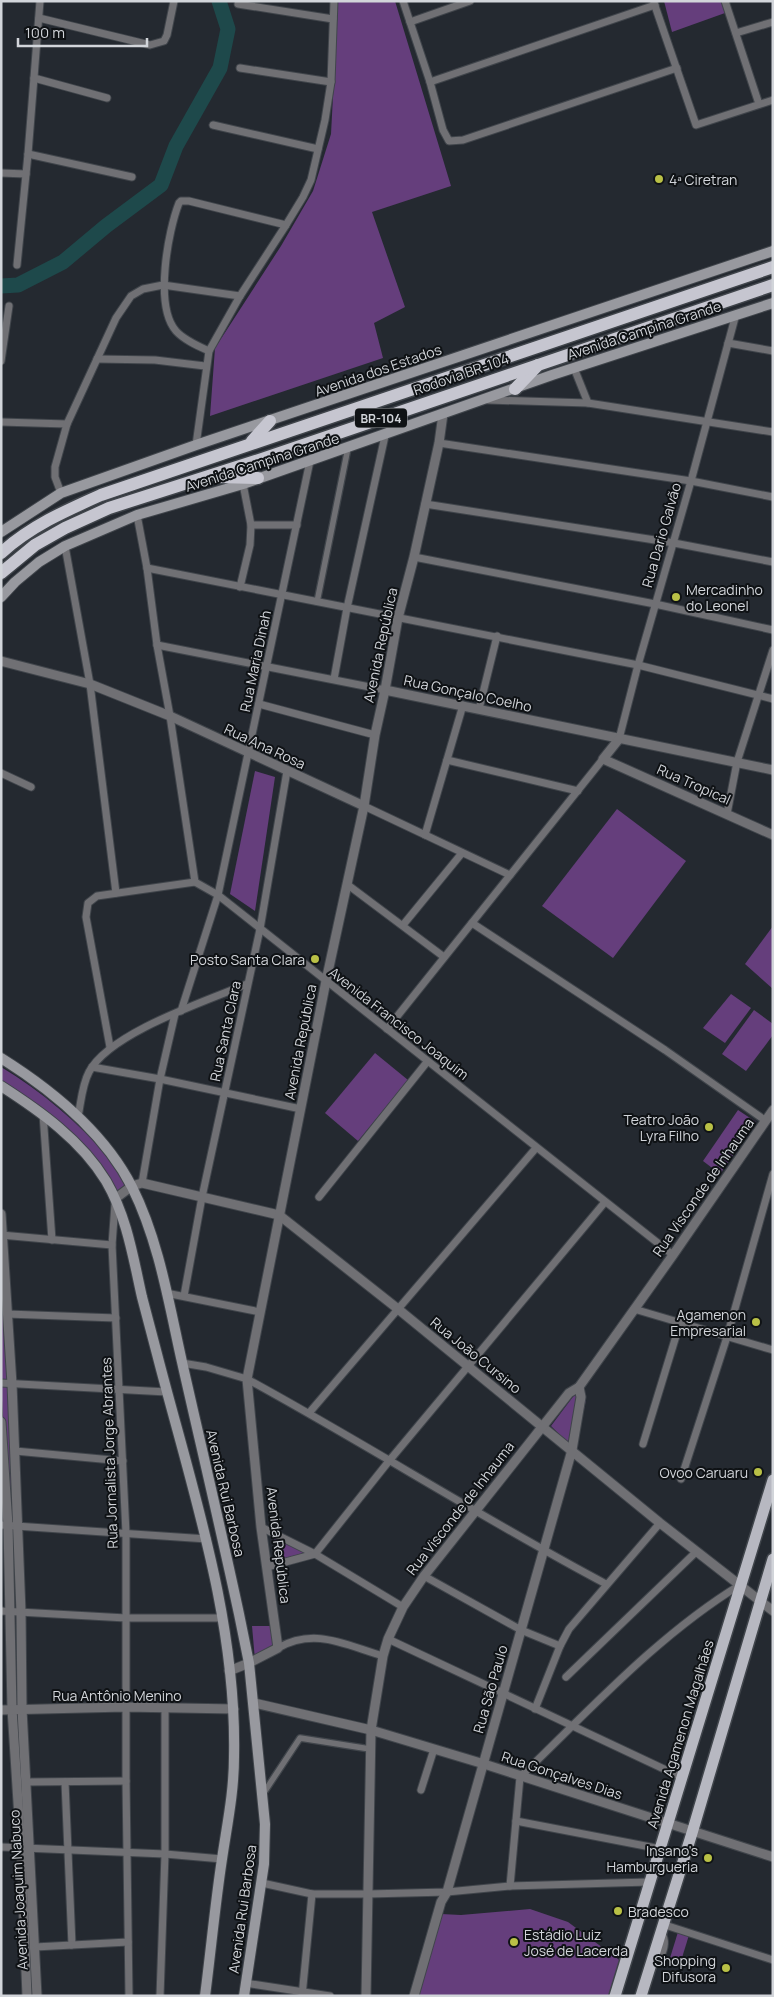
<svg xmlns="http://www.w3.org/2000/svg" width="774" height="1997" font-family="Manrope,sans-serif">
<rect width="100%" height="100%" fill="#242930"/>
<g fill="#653e7c">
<path d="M338 1H395L451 186 372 212 405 307 374 323 383 358 210 416 215 348 281 246 313 191 331 134Z"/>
<path d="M664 1H721L725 13 672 32Z"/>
<path d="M255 771 275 777 255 911 230 894Z"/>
<path d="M617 809 686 861 613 958 542 906Z"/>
<path d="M773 926V989L745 964Z"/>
<path d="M731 994 751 1008 725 1043 703 1028Z"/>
<path d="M754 1010 773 1024V1035L746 1071 722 1054Z"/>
<path d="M375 1053 408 1080 358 1141 325 1113Z"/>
<path d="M1 1067C41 1091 78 1122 108 1157 116 1166 121 1177 128 1187L116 1194 96 1164 1 1083Z"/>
<path d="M738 1110 756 1122 720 1174 703 1161Z"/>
<path d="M1 1238 10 1382H1Z"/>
<path d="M1 1384 11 1385 17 1525 10 1524Z"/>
<path d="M581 1392 586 1394C587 1404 577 1438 568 1443L551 1426 575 1394Z"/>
<path d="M274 1535 307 1554 276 1560Z"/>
<path d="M252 1626H272L274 1645 255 1660Z"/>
<path d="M530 1909 568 1922 622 1962 611 1996H418L441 1914 461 1915Z"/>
<path d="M678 1932 689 1935 681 1961 670 1958Z"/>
</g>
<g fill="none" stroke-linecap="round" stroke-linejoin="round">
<path stroke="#1e494b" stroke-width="15" d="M1 286 18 285 63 262 106 226 161 185 176 146 220 68 228 29 219 1"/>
<g stroke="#40454b" stroke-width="8">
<g id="pedestrian">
<path d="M317 602 348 448"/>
<path d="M263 1794 300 1738 370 1749"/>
</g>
</g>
<g stroke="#40454b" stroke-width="9">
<g id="minor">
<path d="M403 1 430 82 443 130 449 141 463 140 677 68"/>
<path d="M725 1 759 104"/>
<path d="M654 3 696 125 773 100"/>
<path d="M238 4 333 19"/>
<path d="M39 18 150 45 164 41 167 35 174 1"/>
<path d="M410 22 470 1"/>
<path d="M736 33 773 22"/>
<path d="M240 68 331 82"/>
<path d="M34 78 107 98"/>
<path d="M430 82 655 5"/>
<path d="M213 125 318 149"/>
<path d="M28 154 132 177"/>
<path d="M1 173 26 174"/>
<path d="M17 265 28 154 40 1"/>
<path d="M728 343 773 351"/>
<path d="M209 351C198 346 184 340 176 331 154 306 168 231 179 203L181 201H189L286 225"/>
<path d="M97 359 155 360 205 366"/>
<path d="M1 361 9 306"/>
<path d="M574 368 588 403"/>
<path d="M488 400 588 403 773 432"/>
<path d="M1 422 67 424"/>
<path d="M439 443 691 481 773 497"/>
<path d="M196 445 209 351 240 296 286 225 303 197 311 180 325 120 331 82 334 1"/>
<path d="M61 493 55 477V467L67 424 116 318 131 296 143 289 163 285 240 296"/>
<path d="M425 504 674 543 773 562"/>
<path d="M137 515 147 568 157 645 170 716 195 882"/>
<path d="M251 525H297"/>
<path d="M65 546 90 684 116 893"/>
<path d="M414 557 655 604 773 630"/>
<path d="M147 568 638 665 773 699"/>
<path d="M240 587 250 545 251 525 243 484"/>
<path d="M157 645 385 690"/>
<path d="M334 679 347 608 385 436"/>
<path d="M259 704 375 735"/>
<path d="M479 709 497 636"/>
<path d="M619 739 638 665 691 481 736 314"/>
<path d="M447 760 578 791"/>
<path d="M1 773 31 787"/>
<path d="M364 806 510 875"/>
<path d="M727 814 737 762 773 650"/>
<path d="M425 835 463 705"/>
<path d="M348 885 444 957"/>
<path d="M472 923 665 1050 766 1121"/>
<path d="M403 925 462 853"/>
<path d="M181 1011 218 895 310 461"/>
<path d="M387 1029 603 759"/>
<path d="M110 1047 86 917 88 903 97 896 195 882 218 895 673 1255"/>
<path d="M92 1067 160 1079 301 1109"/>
<path d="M43 1114 52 1240"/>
<path d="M78 1117C81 1102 82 1085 89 1072 109 1033 206 1001 247 984"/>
<path d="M142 1183 160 1079 175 1014"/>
<path d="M319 1197 427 1062"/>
<path d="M115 1204 112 1245 126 1533V1781L129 1996"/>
<path d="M1 1235 112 1245"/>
<path d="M166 1293 260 1312"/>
<path d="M184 1296 202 1197 260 929 287 771"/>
<path d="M634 1309 773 1350"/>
<path d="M7 1314 116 1318"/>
<path d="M182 1363 206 1367 247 1379C368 1445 485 1520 606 1584"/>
<path d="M1 1383 167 1392"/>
<path d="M309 1413 536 1148"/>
<path d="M643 1444 680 1323"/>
<path d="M15 1451 123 1461"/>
<path d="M681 1479 727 1337 773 1174"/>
<path d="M1 1525 207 1539"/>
<path d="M261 1527 315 1554 403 1607"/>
<path d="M267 1567 315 1554 389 1461 605 1202"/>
<path d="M424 1576 521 1630 560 1646"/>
<path d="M1 1611 126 1618H222"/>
<path d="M388 1639 683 1778"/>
<path d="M278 1648C315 1627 345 1645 383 1656"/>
<path d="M566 1677 696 1552"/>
<path d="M535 1709 560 1646 569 1629 660 1523"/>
<path d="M27 1782 126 1781"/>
<path d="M65 1782 72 1945"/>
<path d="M421 1790 434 1749"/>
<path d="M516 1821 661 1849"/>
<path d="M1 1847 165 1854 222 1859"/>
<path d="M262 1883 312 1894H368L447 1892 510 1886 649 1882"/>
<path d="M510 1886 520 1777C589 1711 658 1635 740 1585"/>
<path d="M662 1924 773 1960"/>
<path d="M35 1947 128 1942"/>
<path d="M651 1961 659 1959C664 1951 667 1941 661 1932"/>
<path d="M245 1983 330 1996"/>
<path d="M160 1996 165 1854V1709"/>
<path d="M302 1996 312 1894"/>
</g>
</g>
<g stroke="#40454b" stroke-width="11">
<g id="tertiary">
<path d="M1 661 90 684 170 716 364 806"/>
<path d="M385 690 773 770"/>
<path d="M619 739 603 759 773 835"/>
<path d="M116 1198 132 1186 142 1183 279 1215 398 1309 660 1523 773 1611"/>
<path d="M1 1214 12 1384 21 1612 22 1709 37 1996"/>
<path d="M1 1422 8 1525 12 1709 21 1849 27 1996"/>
<path d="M229 1671 249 1663 278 1648 261 1527 247 1379 326 981 364 806 375 735 385 690 398 618 414 557 439 443 443 414"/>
<path d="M254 1703 371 1730 484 1764 773 1857"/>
<path d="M1 1710 125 1707 234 1709"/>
<path d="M366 1996 371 1730 383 1656 388 1639 403 1607 424 1576 569 1393 579 1387 673 1255 773 1110"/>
<path d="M414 1996 441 1902 447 1892 572 1450 581 1397 579 1387"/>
</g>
</g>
<g stroke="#40454b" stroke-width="12">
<g id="secondary">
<path d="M1 532 61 493 196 445 773 251"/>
<path d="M1 597 15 582 39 562 65 546 137 515 243 484 552 375 773 303"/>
<path d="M1 1058C52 1090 104 1132 132 1187 159 1241 169 1304 182 1362 201 1446 221 1530 239 1614L249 1663 265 1824 264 1864 244 1996"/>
<path d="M1 1086C40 1111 81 1140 106 1181 127 1217 133 1257 142 1297 147 1316 152 1335 157 1354 191 1486 237 1619 234 1757 234 1792 227 1825 222 1859 215 1905 211 1950 205 1996"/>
</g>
</g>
<g stroke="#40454b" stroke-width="14">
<g id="primary">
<path d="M615 1996 773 1480"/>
<path d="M641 1996 692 1833 773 1559"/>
</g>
</g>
<g stroke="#40454b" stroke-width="15">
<g id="trunk">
<path d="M515 389 538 365"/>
<path d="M252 441 270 421"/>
<path d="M218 477 258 478"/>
<path d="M1 553C31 526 65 511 101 495L773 267"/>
<path d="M1 573 35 545 65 528 109 508 262 459 773 285"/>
</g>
</g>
<use href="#pedestrian" stroke="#707074" stroke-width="5.5"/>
<use href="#minor" stroke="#707074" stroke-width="7"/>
<use href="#tertiary" stroke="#707074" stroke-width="9"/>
<use href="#secondary" stroke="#98999f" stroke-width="10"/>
<use href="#primary" stroke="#b7b8c1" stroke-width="11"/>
<use href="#trunk" stroke="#c6c6d0" stroke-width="12"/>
</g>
<g fill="#b9c046" stroke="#0f1215" stroke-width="2">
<circle cx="659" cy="179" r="5"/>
<circle cx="676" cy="597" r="5"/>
<circle cx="315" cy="959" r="5"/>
<circle cx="709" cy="1127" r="5"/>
<circle cx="756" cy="1322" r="5"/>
<circle cx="758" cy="1472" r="5"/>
<circle cx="708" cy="1858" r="5"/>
<circle cx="618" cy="1911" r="5"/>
<circle cx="514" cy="1942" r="5"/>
<circle cx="726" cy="1968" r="5"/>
</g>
<g text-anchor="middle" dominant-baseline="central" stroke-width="4" stroke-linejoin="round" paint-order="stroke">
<rect fill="#0f1215" stroke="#989a9f" stroke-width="1" x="355" y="408.5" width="52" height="19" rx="4"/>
<g font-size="12" font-weight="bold" fill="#d2d5da">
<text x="381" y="418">BR-104</text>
</g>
<g font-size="14" fill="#d2d5da" stroke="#0f1215" text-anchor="end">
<text x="669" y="179" text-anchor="start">4ª Ciretran</text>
<text x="686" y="589" text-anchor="start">Mercadinho<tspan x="686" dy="16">do Leonel</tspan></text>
<text x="305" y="959">Posto Santa Clara</text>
<text x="699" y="1119">Teatro João<tspan x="699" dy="16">Lyra Filho</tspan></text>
<text x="746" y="1314">Agamenon<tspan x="746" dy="16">Empresarial</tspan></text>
<text x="748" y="1472">Ovoo Caruaru</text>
<text x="698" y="1850">Insano's<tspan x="698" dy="16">Hamburgueria</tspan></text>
<text x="628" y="1911" text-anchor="start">Bradesco</text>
<text x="524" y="1934" text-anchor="start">Estádio Luiz<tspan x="524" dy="16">José de Lacerda</tspan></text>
<text x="716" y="1960">Shopping<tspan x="716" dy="16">Difusora</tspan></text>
</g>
<g font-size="14" fill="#d2d5da" stroke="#0f1215">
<text transform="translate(644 330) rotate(-18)">Avenida Campina Grande</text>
<text transform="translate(378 370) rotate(-19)">Avenida dos Estados</text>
<text transform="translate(461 374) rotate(-19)">Rodovia BR-104</text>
<text transform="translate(262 462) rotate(-18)">Avenida Campina Grande</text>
<text transform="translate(661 535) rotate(-74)">Rua Dario Galvão</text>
<text transform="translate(380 645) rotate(-78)">Avenida República</text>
<text transform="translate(255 661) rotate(-78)">Rua Maria Dinah</text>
<text transform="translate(468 693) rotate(12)">Rua Gonçalo Coelho</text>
<text transform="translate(265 746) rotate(25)">Rua Ana Rosa</text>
<text transform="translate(694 784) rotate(24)">Rua Tropical</text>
<text transform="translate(399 1023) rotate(38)">Avenida Francisco Joaquim</text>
<text transform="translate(225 1031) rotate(-78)">Rua Santa Clara</text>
<text transform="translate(300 1042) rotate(-79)">Avenida República</text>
<text transform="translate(703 1187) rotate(-55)">Rua Visconde de Inhauma</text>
<text transform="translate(476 1355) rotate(39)">Rua João Cursino</text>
<text transform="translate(109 1453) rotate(-92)">Rua Jornalista Jorge Abrantes</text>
<text transform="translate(226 1493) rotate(77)">Avenida Rui Barbosa</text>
<text transform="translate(460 1508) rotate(-52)">Rua Visconde de Inhauma</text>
<text transform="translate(279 1545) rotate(83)">Avenida República</text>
<text transform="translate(490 1689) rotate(-74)">Rua São Paulo</text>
<text x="117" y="1695">Rua Antônio Menino</text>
<text transform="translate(680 1734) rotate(-73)">Avenida Agamenon Magalhães</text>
<text transform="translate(562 1775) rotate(18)">Rua Gonçalves Dias</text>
<text transform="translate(18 1890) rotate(-93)">Avenida Joaquim Nabuco</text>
<text transform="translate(242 1909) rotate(-82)">Avenida Rui Barbosa</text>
</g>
</g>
<rect width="774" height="1997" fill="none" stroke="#d2d5da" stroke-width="5"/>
<path d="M18 38v8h129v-8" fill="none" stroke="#d2d5da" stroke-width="2.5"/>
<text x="25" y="38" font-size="15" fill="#d2d5da" stroke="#0f1215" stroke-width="4" paint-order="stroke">100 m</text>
</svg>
